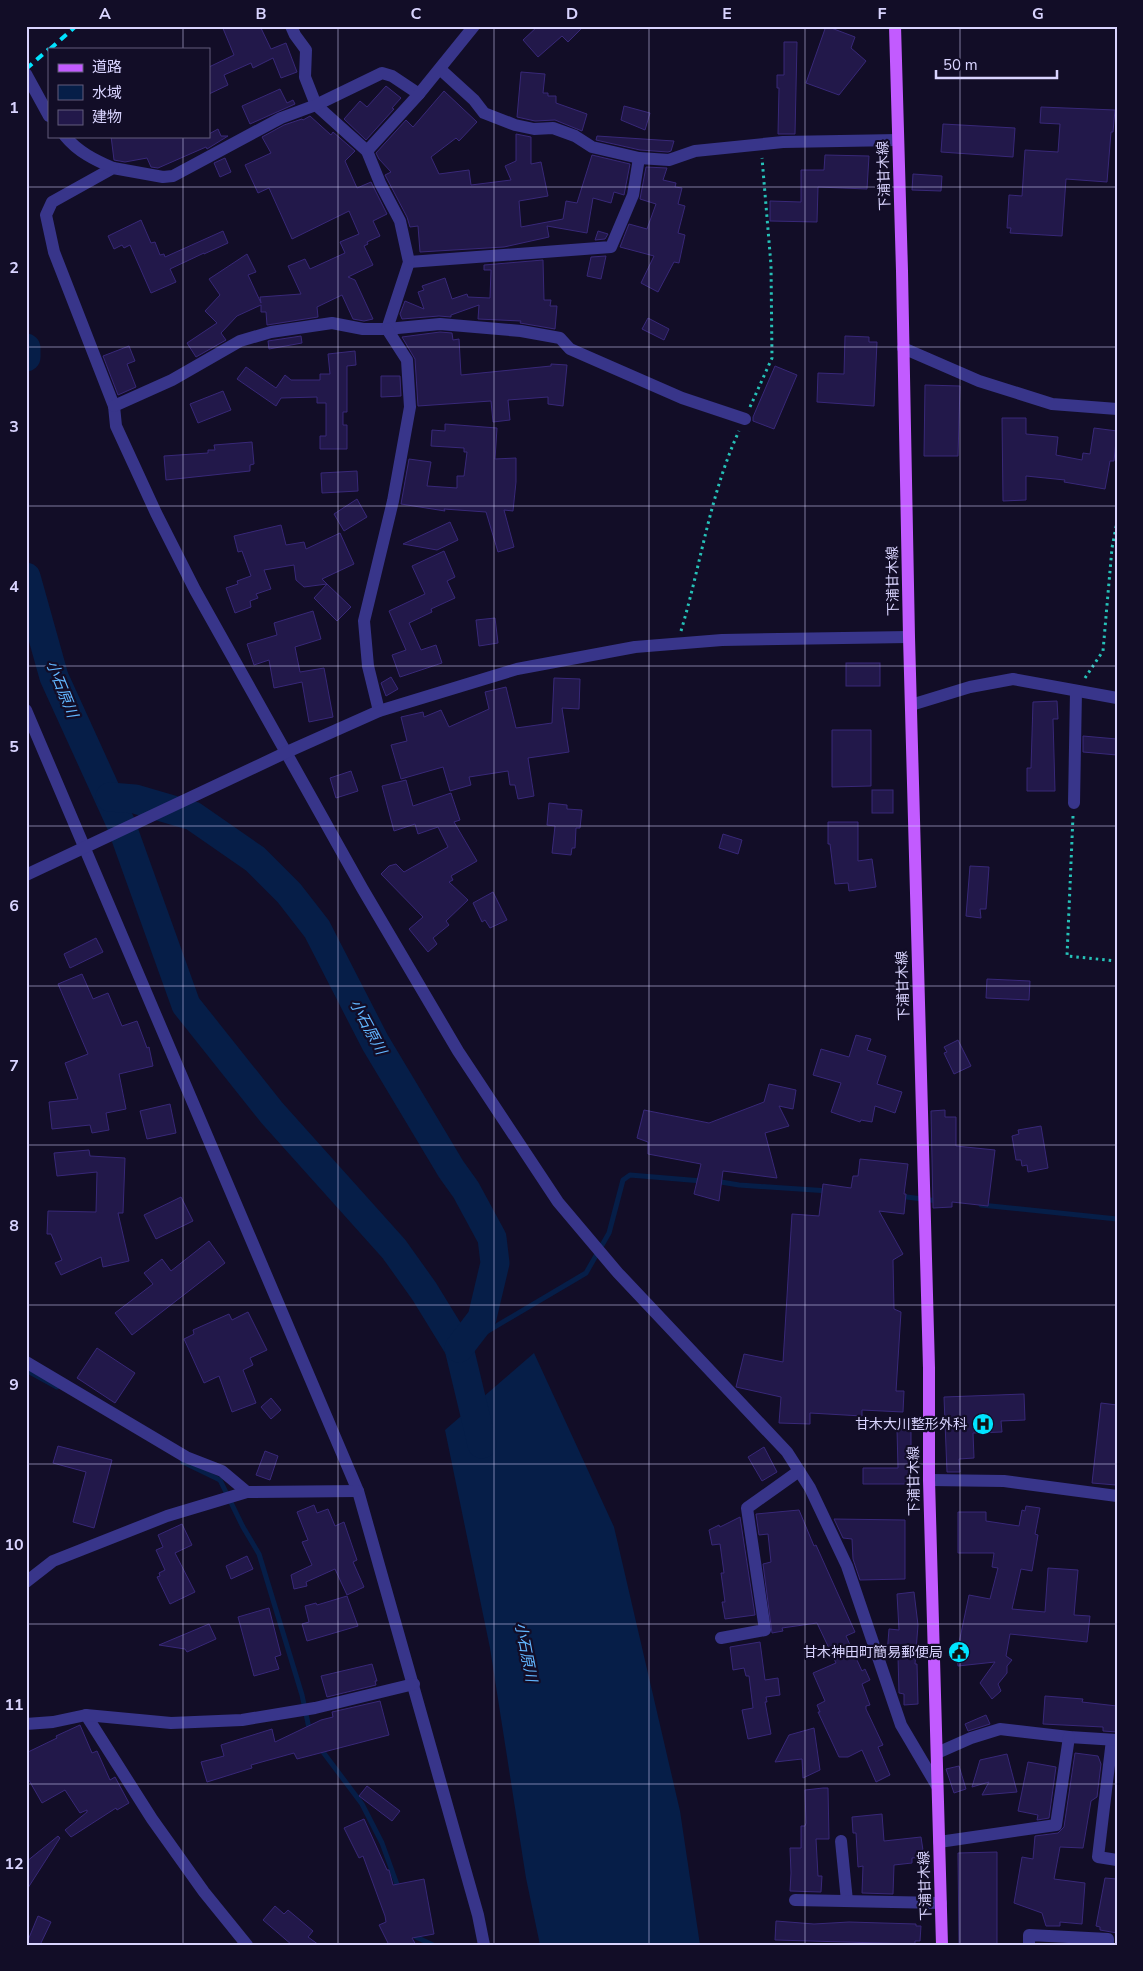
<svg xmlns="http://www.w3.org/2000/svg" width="1143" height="1971" font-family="'Nunito Sans','Noto Sans JP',sans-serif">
<rect width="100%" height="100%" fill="#120d27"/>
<path fill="#061e48" d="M534 1353 614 1527 680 1811 700 1945H540L526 1878 490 1648 445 1430Z"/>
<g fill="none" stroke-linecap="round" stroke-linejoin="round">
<g stroke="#061e48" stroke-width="5">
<path d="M715 1181 739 1185 829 1191"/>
<path d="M899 1196 938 1201"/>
<path d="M981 1205 1117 1219"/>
<path d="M459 1348 586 1273 609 1233 623 1180 630 1175 702 1181"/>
<path d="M26 1370 57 1387"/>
<path d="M183 1462 220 1480 243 1527 259 1554 302 1695 310 1733"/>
<path d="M320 1748 362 1804 382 1843 399 1890"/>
<path d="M414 1931 416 1937 433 1945"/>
</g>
<g stroke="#061e48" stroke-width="29">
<path d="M26 348V357"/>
<path d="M26 577 54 677 121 824 186 1005 272 1113 394 1249 424 1291 459 1348 482 1444"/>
<path d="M110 797 135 799 193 816 255 859 289 893 317 929 375 1042 451 1169 466 1190 492 1238 495 1263 482 1318 459 1348"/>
</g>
</g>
<g fill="#22184a" stroke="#382878">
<path d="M222 26H260L271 49 286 43 297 72 281 78 273 58 253 68 251 63 224 75 228 85 209 94V67L234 55Z"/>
<path d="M538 26H584L568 42 562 36 538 57 523 40Z"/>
<path d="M826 26 855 37 851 48 866 61 839 95 806 83Z"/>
<path d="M784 42H797L795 134H778L779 88H777V75H784Z"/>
<path d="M521 72 545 74 543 93H548V96H556V103L587 114 582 131 555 120 535 121 517 117Z"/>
<path d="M386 86 401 98 392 108 394 109 366 140 344 119 360 101 367 107Z"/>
<path d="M280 89 287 103 293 100 295 104 250 124 242 106Z"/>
<path d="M444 91 477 122 459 141 456 138 431 157 439 174 469 170 471 185 511 180 505 166 516 161V134L531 137V164L541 162 548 196 519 201 521 227 563 219 566 201 577 203 592 155 630 164 624 195 614 192 611 203 593 198 587 233 547 226 549 237 504 247 420 252 418 226 410 227 407 217 385 175 391 172 379 159 376 153 406 120 413 127Z"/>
<path d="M624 106 650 113 645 130 621 120Z"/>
<path d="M1041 107 1115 110 1113 132H1111L1107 182 1066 179 1062 236 1010 233 1011 228H1007L1009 195 1022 196 1025 150 1058 152 1060 124 1040 123Z"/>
<path d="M310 116 331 135 333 132 355 151 345 161 357 188 371 182 387 214 373 221 380 236 367 242 368 244 364 246 373 265 348 277 355 280 373 319 364 321 353 319 342 295 317 307 318 317 267 325 266 312H261V305L237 316 221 333 226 340 196 357 187 343 217 323 205 311 220 295 209 279 247 254 256 272 248 275 261 303 260 297 301 294 288 266 305 259 310 269 345 253 340 242 359 234 349 211 292 239 269 188 258 193 245 165 271 153 262 137 284 125 302 119 303 120Z"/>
<path d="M943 124 1015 128 1013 157 941 152Z"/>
<path d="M218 129 221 136H228L207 149 206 147 158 168 151 167 147 158 125 162 114 160 111 136H209V134Z"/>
<path d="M597 136 674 141 671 151 668 152 640 150 596 140Z"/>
<path d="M825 155 869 156 867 189 818 187 817 222 770 221V201L801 202V170H824Z"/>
<path d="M225 158 231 172 220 177 214 163Z"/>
<path d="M646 167 667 168 663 180 676 183 675 187 682 188 678 204 685 206 678 233 685 235 679 263 674 262 658 292 641 283 654 256 620 247 629 224 647 229 656 204 640 199Z"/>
<path d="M913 174 942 176 941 191 912 190Z"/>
<path d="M141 220 151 243 155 242 160 255 164 254 165 257 223 231 228 243 204 254V253L170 269 176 282 151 293 130 245 124 248 122 245 114 249 108 236Z"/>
<path d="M598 231 608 234 605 239 595 240Z"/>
<path d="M606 256 601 279 587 276 591 257Z"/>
<path d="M543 260 544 300H551L550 306H557L555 329 520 323 521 321 478 319 479 305 451 315V317L439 316 402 319 400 314 405 301 424 309 418 292 424 290 422 286 445 278 452 299 467 294 468 297 490 298 491 270H484V265Z"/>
<path d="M648 318 669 329 664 340 642 329Z"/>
<path d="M440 332 452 333 453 340 459 339 461 375 551 366V364L567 365 563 406 548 404V397L508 400 510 420 493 422 491 401 418 406 415 359 402 337Z"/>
<path d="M301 336 302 343 269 349 268 341Z"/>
<path d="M845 336 869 337V342H877L874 406 817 402 818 373 844 374Z"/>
<path d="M129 346 135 361 127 364 136 387 118 395 103 356Z"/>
<path d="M355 351 356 365 347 366V412H343V425H347V449H320V436H326V403H317V397L281 398 276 406 237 379 246 367 276 388 285 375 291 380H320V374H330L328 354Z"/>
<path d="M775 366 797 375 774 429 753 421V417Z"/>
<path d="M381 376H400L401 396 381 397Z"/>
<path d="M925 385 960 386 958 456H924Z"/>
<path d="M223 391 231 410 198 423 190 404Z"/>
<path d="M1002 418H1026V434L1058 437 1056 455 1082 460 1083 453 1090 454 1094 428 1117 431 1114 461H1110L1105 489 1064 482 1065 480 1026 476V500L1003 501Z"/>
<path d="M445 424 497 428 495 459 516 458V482L513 511 504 510 514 547 498 552 486 512 444 509 445 511 401 504 409 459 431 462 427 486 457 488V476H464L467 452H464V448L431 446 432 430 445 431Z"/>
<path d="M252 442 254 464 250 465V471L166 480 164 456 208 453V450H215L214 445Z"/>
<path d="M357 471 358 491 322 493 321 473Z"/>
<path d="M357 499 367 517 344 531 334 514Z"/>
<path d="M450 522 458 540 437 550 403 544Z"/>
<path d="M281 525 286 545 304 542 306 549 340 533 354 564 322 579 327 584 304 587 296 580 294 565 264 570 271 589 256 594 258 598 250 601 251 607 235 613 226 588 238 584 237 581 251 576 242 551 238 552 234 536Z"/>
<path d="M444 551 455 577 447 581 455 598 431 609 432 612 409 623 421 650 436 645 442 663 400 677 392 655 406 650 389 611 425 594 412 566Z"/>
<path d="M327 584 351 607 337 621 314 598Z"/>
<path d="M313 611 321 639 295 647 300 672 324 668 333 717 309 722 302 682 274 688 269 660 254 665 247 644 277 635 274 623Z"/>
<path d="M495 618 498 643 479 646 476 620Z"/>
<rect x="846" y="663" width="34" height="23"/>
<path d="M391 677 398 689 386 696 381 683Z"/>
<path d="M554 678 580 679 579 709 562 708 569 752 528 758 534 796 518 799 515 785H510L508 771 469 777 471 785 450 791 443 767 401 779 391 745 407 741 401 717 423 712 424 717 441 710 449 727 489 709 485 692 506 687 516 728 552 723Z"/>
<path d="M1057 701 1058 719H1053L1055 791H1027V768H1031L1033 702Z"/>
<path d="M832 730H871V786L832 787Z"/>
<path d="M1083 736 1117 739V755L1083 752Z"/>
<path d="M351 771 358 791 336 798 330 778Z"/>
<path d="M406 780 413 806 451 793 460 820 454 822 477 861 451 876 453 880 449 882 468 900 446 921 449 925 433 938 437 944 428 952 409 929 423 917 381 874 389 866 396 864 404 872 448 847 438 827 418 834 415 824 394 831 382 786Z"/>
<rect x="872" y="790" width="21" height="23"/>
<path d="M549 803 567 805V809L582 810 580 828H576L575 848H572L571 855 552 853 555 826 547 825Z"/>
<path d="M828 822H858V861L872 859 876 887 849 891 848 883 835 884 830 844H828Z"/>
<path d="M723 834 742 840 738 854 719 848Z"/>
<path d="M970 866 989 867 986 909H980L981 918 966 916Z"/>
<path d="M493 892 507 920 490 928 485 920 482 922 473 903Z"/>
<path d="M96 938 103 952 70 968 64 954Z"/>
<path d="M82 974 93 999 108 993 122 1026 137 1021 147 1048 149 1047 153 1066 119 1074 126 1109 106 1113 109 1130 92 1133 90 1125 52 1129 49 1102 78 1099 65 1063 88 1054 58 984Z"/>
<path d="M987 979 1030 981 1029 1000 986 998Z"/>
<path d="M856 1035 871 1039 867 1050 886 1056 877 1084 902 1092 895 1113 875 1106 872 1122 861 1120 860 1122 831 1112 841 1083 813 1075 821 1049 849 1057Z"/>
<path d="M958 1040 971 1066 954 1074 944 1053 947 1052 944 1047Z"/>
<path d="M769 1084 796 1090 793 1109 779 1106 789 1126 765 1133 777 1178 723 1171 719 1201 694 1194 701 1164 648 1154V1142L637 1138 644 1110 709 1123 764 1102Z"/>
<path d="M170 1104 176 1133 147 1139 140 1111Z"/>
<path d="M945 1110V1117H956V1146L995 1150 988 1206 952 1202V1207L933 1208 931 1111Z"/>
<path d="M1041 1126 1048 1168 1028 1172 1027 1165 1022 1166 1021 1160H1016L1012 1136 1019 1134 1018 1130Z"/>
<path d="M89 1150 90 1156 125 1158 123 1213H118L129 1261 103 1267 101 1257 61 1275 55 1263 62 1260 51 1234H47L48 1211 96 1212 97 1172 57 1176 54 1153Z"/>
<path d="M860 1159 908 1164 904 1194H906L904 1214 879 1211 903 1254 893 1260 894 1309 901 1312 896 1391H904L903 1412 862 1410V1416L810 1413V1424L779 1423 781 1397 736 1387 744 1354 783 1362 792 1214 819 1216 823 1184 851 1188 853 1176H858Z"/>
<path d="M181 1197 193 1221 156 1239 144 1215Z"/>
<path d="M209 1241 225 1263 132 1335 115 1313 153 1284 144 1273 162 1259 171 1271Z"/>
<path d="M248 1312 267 1350 250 1358 253 1365 243 1370 256 1403 232 1412 219 1376 204 1383 184 1339 194 1334 193 1330 229 1314 232 1320Z"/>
<path d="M97 1348 135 1373 115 1403 77 1378Z"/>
<path d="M1024 1394 1025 1420 1001 1421 1002 1432 973 1433 974 1458 959 1459 960 1472H947L944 1397Z"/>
<path d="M271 1398 281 1410 271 1419 261 1407Z"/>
<path d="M1101 1403 1117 1405 1116 1485 1092 1483Z"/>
<path d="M897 1429H911V1484H863V1468H898Z"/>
<path d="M58 1446 112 1460 94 1528 73 1522 86 1472 53 1463Z"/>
<path d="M764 1447 777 1472 762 1481 748 1457Z"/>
<path d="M265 1451 278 1456 270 1480 256 1475Z"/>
<path d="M314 1505 317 1513 328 1509 335 1526 344 1522 357 1560 353 1562 364 1587 347 1595 335 1569 306 1582 307 1586 294 1589 291 1575 312 1565 302 1542 308 1540 297 1512Z"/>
<path d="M1026 1506 1040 1508 1035 1534 1038 1535 1032 1571 1021 1569 1012 1609 1045 1612 1048 1568 1078 1570 1074 1615 1090 1616 1087 1642 1010 1634 1006 1656 1012 1660 1007 1666V1673L998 1684 1001 1691 992 1699 980 1683 995 1662 958 1666 956 1643H959L969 1595 990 1599 998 1568 992 1567 994 1553H958V1512H986V1521L1019 1526 1022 1510 1025 1511Z"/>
<path d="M799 1510 814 1546 816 1545 855 1632 846 1636 862 1671 865 1669 870 1680 862 1684 870 1705 866 1706V1709L883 1745 878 1747 890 1775 876 1782 862 1750 848 1757H839L818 1712H820L817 1705 825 1701 813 1673 836 1663 817 1623 782 1628 783 1631 772 1633 763 1564 771 1562 768 1534 759 1535 756 1514Z"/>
<path d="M740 1517 755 1615 725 1619 722 1602H725L721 1573H724L720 1544 712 1545 709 1530 719 1525 720 1527Z"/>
<path d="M834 1519 905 1520V1579L860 1580 853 1559 852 1539 843 1538Z"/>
<path d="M182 1524 192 1545 175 1553 195 1592 170 1604 157 1577 160 1576 159 1573 165 1570 156 1550 163 1547 158 1535Z"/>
<path d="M247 1556 253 1569 231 1579 226 1566Z"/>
<path d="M914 1592 918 1625 915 1664H917L918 1704 904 1705V1694L899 1693 898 1656 887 1655 889 1629 899 1630 897 1594Z"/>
<path d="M347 1596 358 1626 307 1641 302 1624 309 1622 305 1606 316 1603 317 1605Z"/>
<path d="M269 1608 281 1655 275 1657 279 1669 254 1676 238 1617Z"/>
<path d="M209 1624 216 1639 187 1652 185 1649 159 1645Z"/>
<path d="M760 1642 765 1680 778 1678 780 1695 766 1697 767 1702H765L771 1734 748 1739 742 1710 753 1708 749 1676H746L744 1668 733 1670 730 1647Z"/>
<path d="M372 1664 377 1681H375L376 1685 327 1697 321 1676Z"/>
<path d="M1045 1696 1083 1699 1082 1702 1117 1706V1732L1103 1731V1727L1043 1724Z"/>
<path d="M380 1701 389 1735 297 1759 294 1753 251 1765 252 1768 207 1782 201 1762 224 1756 221 1745 272 1729 275 1742 321 1720 333 1717 332 1712Z"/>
<path d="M986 1715 990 1724 968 1731 965 1724Z"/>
<path d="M80 1725 92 1753 97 1751 110 1780 115 1777 129 1803 117 1810 116 1808 71 1837 65 1830 87 1812V1810L80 1813 65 1790 42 1803 26 1775V1753L57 1738 56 1736Z"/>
<path d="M814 1728 820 1770 803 1778 802 1759 775 1762 789 1735Z"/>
<path d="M1075 1753 1098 1756 1101 1764 1097 1797 1091 1801 1083 1848 1060 1847 1054 1879 1085 1883 1082 1924 1060 1922V1926H1046L1042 1913 1014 1903 1022 1857 1033 1859 1035 1836 1058 1833 1064 1827Z"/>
<path d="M1007 1754 1017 1792 982 1795 989 1782 972 1787 980 1760Z"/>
<path d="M1028 1762 1056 1767 1049 1818 1037 1820 1038 1815 1018 1811Z"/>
<path d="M959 1766 966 1789 954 1793 946 1769Z"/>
<path d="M367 1786 400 1811 392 1821 359 1796Z"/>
<path d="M823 1788H828L829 1839H816L818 1876H822L821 1892 790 1891 791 1873 790 1848H801V1826H805L806 1823 805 1790Z"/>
<path d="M882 1814 884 1841 921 1837 924 1857 912 1858V1863L894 1865 893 1894 862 1893 863 1866 858 1867 856 1833H853L852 1817Z"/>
<path d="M364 1819 387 1870H389L393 1885 424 1879 434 1934 412 1938 416 1945H389L379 1925 386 1922 385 1916 363 1856 359 1858 344 1828Z"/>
<path d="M58 1836 60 1838 26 1891V1862Z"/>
<path d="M997 1852V1945H959L958 1853Z"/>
<path d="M1105 1878 1117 1879V1933L1100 1930V1927L1096 1926Z"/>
<path d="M275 1906 284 1914 288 1910 313 1931 308 1937 319 1945H292L263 1920Z"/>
<path d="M38 1916 51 1922 40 1945H26Z"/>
<path d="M776 1921 814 1924 849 1922 916 1924V1926H921L920 1941H915V1944L775 1940Z"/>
</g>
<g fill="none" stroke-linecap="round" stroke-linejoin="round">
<g stroke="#26c1b8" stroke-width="3" stroke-dasharray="2.5 4" stroke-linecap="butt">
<path d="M750 407 772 358 771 265 762 158"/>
<path d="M681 631C701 564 710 494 739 431"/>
<path d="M1085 678 1103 651 1112 548 1117 522"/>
<path d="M1073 816 1067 956 1117 961"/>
</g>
<g stroke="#38358a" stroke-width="12">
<path d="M291 26 295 35 306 50 305 77 316 105 367 151"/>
<path d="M26 74 49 116"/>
<path d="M419 94 392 76 382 73 316 105 281 118 173 176 163 177 113 168 52 202 46 215 54 252 114 406 116 426 156 513 195 590 362 888 458 1051 558 1202 618 1273 787 1452 810 1488 847 1566 901 1725 937 1786"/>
<path d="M65 136C78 152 95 160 113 168"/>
<path d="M639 158 669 160 695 151 783 142 898 140"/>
<path d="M409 262 611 247 633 195 639 158 592 147 575 136 553 128 534 129 515 125 484 113 474 100 440 69"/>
<path d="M387 329 409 262 400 221 380 183 367 151 419 94 474 26"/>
<path d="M903 348 979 381 1052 404 1117 409"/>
<path d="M114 406 172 380 240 341 271 332 332 323 363 329H387L440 324 521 331 560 338 570 349 682 398 745 419"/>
<path d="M911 705 970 687 1013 679 1117 698"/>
<path d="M26 710 358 1491 478 1915 484 1945"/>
<path d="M379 711 368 666 364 621 393 501 410 407 407 360 387 329"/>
<path d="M1074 803 1076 691"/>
<path d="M26 875 287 752 379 711 517 669 635 647 722 640 909 637"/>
<path d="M26 1362 186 1457 222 1471 247 1492"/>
<path d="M929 1480 1004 1481 1117 1496"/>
<path d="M26 1582 53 1561 167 1516 247 1492 358 1491"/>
<path d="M721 1638 765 1630 747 1508 799 1471"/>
<path d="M86 1715 152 1819 204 1892 247 1945"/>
<path d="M26 1724 53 1722 86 1715 171 1723 242 1720 315 1708 414 1684"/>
<path d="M1112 1740 1098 1857 1117 1860"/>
<path d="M937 1753 971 1738 1000 1729 1069 1737 1117 1740"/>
<path d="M841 1841 847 1901"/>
<path d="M939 1842 1056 1825 1069 1737"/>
<path d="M795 1900 941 1903"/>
<path d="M1029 1945V1935L1108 1939V1945"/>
</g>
<path stroke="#c25bff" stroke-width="12" d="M895 26 902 271 909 637 929 1368V1480L942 1945"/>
<g stroke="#00e4ff" stroke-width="4" stroke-dasharray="8 6" stroke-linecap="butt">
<path d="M50 49 76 26"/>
<path d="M26 69 49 49"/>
</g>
</g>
<path fill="none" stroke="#d9d4ff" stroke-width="1" stroke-opacity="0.55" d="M183 26V49M338 26V1945M494 26V1945M649 26V1945M805 26V1945M960 26V1945M183 136V1945M26 187H1117M26 347H1117M26 506H1117M26 666H1117M26 826H1117M26 986H1117M26 1145H1117M26 1305H1117M26 1464H1117M26 1624H1117M26 1784H1117"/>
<defs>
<g id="hospital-disc" transform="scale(1.125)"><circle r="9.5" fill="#00e4ff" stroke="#120d27"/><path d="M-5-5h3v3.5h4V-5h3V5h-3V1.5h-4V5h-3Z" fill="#111"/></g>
<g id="civic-disc" transform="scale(1.125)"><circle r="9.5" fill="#00e4ff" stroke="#120d27"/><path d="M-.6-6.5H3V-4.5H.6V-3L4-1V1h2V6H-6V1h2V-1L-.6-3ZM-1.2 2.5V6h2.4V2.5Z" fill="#111"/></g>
</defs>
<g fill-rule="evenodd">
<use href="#hospital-disc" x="983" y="1424"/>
<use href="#civic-disc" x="959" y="1652"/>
</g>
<g text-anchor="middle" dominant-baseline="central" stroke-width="4.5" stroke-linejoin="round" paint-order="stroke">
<g font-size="14" fill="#d9d4ff" stroke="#120d27">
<text transform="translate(884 176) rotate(-92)">下浦甘木線</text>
<text transform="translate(893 581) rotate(-91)">下浦甘木線</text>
<text transform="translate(903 986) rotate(-92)">下浦甘木線</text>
<text transform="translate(914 1481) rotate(-91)">下浦甘木線</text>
<text transform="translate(925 1886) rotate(-92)">下浦甘木線</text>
</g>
<g font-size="14" fill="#d9d4ff" stroke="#120d27" text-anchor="end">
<text x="967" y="1424">甘木大川整形外科</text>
<text x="943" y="1652">甘木神田町簡易郵便局</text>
</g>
<g font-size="15" font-style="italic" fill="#62b6ff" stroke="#120d27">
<text transform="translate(62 689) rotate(68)">小石原川</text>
<text transform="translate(368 1027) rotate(62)">小石原川</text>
<text transform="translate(526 1652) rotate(79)">小石原川</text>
</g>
</g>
<rect width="1143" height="1971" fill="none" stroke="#120d27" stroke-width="55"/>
<rect x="48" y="48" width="162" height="90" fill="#120d27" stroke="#625d7d"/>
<rect x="58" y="64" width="25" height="8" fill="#c25bff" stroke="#625d7d"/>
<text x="92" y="72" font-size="15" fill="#d9d4ff">道路</text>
<rect x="58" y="85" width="25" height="15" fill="#061e48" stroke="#625d7d"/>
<text x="92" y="98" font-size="15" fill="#d9d4ff">水域</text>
<rect x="58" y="110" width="25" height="15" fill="#22184a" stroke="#625d7d"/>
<text x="92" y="122" font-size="15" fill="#d9d4ff">建物</text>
<path d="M936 70v8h121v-8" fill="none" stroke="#d9d4ff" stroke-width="2.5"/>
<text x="943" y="70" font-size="15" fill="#d9d4ff" stroke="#120d27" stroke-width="4" paint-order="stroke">50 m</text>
<rect x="28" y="28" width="1088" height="1916" fill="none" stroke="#d9d4ff" stroke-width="2"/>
<g font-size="16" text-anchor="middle" font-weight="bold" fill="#d9d4ff">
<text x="105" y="19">A</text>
<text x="261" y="19">B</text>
<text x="416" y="19">C</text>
<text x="572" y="19">D</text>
<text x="727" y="19">E</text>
<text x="882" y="19">F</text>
<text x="1038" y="19">G</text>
<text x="14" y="113">1</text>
<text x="14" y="273">2</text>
<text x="14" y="432">3</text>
<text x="14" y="592">4</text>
<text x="14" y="752">5</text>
<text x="14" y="911">6</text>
<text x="14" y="1071">7</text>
<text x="14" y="1231">8</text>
<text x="14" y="1390">9</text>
<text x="14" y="1550">10</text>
<text x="14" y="1710">11</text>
<text x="14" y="1869">12</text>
</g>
</svg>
